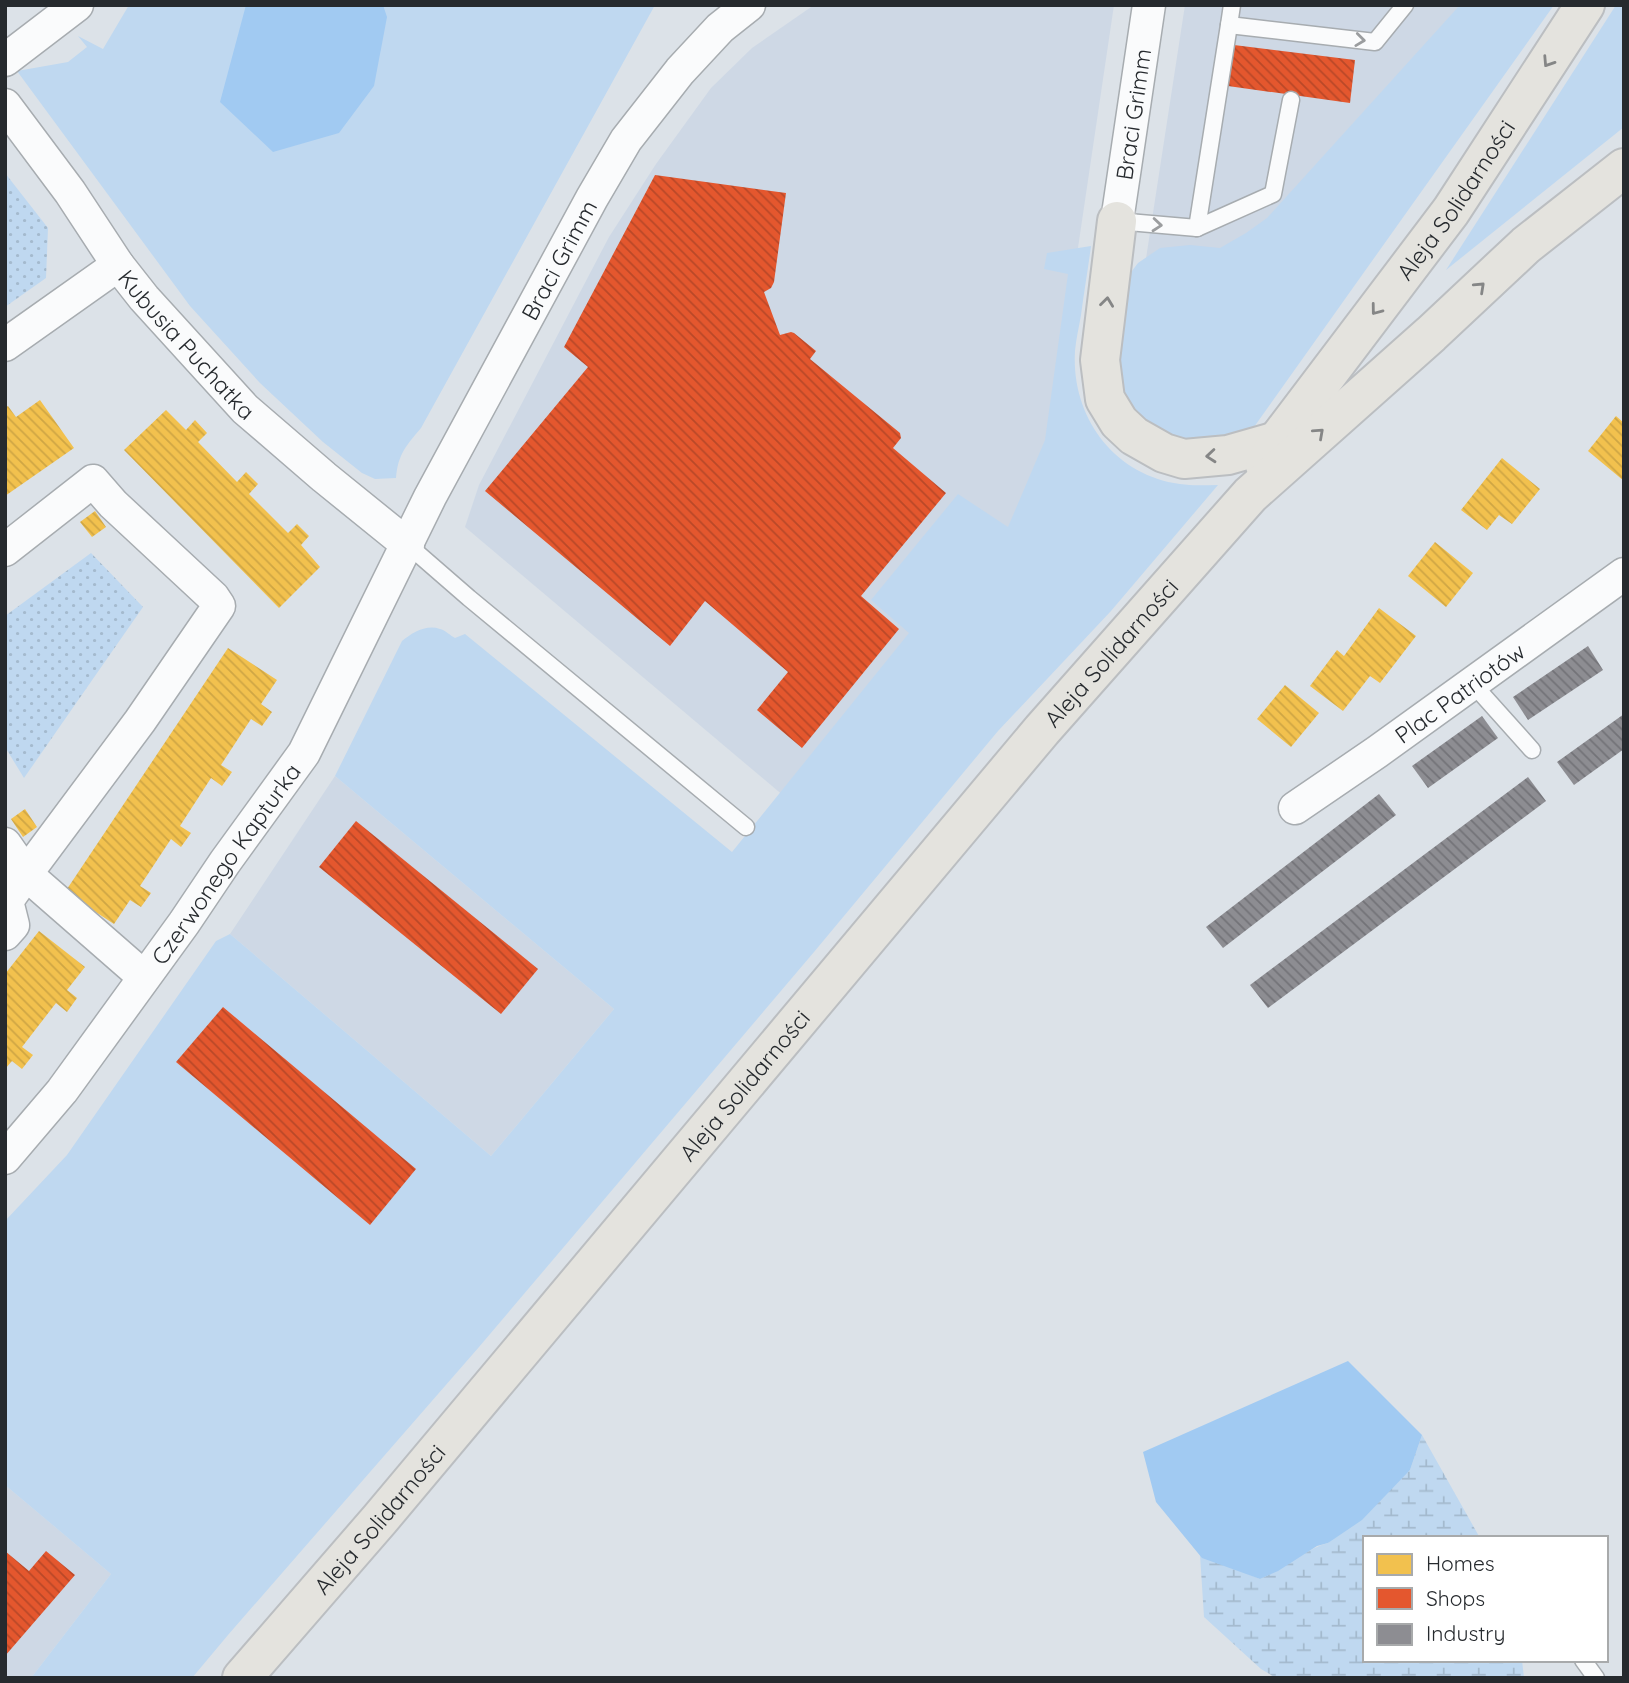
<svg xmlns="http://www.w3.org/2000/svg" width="1629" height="1683" font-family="Quicksand,sans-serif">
<defs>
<pattern id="wetland-marsh" width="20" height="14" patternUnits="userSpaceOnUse" patternTransform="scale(1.75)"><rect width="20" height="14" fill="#bfd8f0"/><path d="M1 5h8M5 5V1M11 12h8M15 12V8" fill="none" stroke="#a4bace"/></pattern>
<pattern id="park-dots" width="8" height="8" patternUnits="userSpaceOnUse" patternTransform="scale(1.75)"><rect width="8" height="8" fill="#bfd8f0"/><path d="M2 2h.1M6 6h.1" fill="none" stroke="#a4bace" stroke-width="1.8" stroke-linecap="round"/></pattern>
<pattern id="homes-back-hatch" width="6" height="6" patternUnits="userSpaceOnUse" patternTransform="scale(1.75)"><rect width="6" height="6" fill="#f2c14e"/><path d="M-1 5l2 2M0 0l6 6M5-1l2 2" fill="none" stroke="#cfa644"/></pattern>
<pattern id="shops-back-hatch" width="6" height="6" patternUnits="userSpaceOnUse" patternTransform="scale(1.75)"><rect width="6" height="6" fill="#e4572e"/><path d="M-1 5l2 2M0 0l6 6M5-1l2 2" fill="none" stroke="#b94828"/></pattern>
<pattern id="industry-back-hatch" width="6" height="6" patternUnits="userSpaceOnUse" patternTransform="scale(1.75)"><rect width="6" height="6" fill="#8d8d92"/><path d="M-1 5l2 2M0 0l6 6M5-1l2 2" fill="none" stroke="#737378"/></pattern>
</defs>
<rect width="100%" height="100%" fill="#dce2e8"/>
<g fill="#ced8e5">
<path d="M814 5H1114L1040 504 798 808 465 527 479 485 609 237 656 164 711 88 752 48Z"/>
<path d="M1185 5H1464L1234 269 1143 278Z"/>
<path d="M335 776 614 1009 491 1156 230 934Z"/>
<path d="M5 1485 111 1574 31 1678H5Z"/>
</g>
<g fill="#bfd8f0">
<path d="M129 5H655L421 428C406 446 398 454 396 478L375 479 362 473 323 442 260 383 190 306 17 71 68 62 87 47 78 36 103 49Z"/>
<path d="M1460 5H1554L1254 427 1232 441 1206 445 1157 433 1125 405 1117 353 1123 283 1138 263 1160 248 1190 245 1220 248 1246 233 1267 218Z"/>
<path d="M1616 5H1624V127L1446 270Z"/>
<path d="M1091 246C1088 269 1084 292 1081 315 1079 327 1076 339 1075 351 1071 417 1114 475 1180 484 1192 486 1206 485 1218 485L1111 611 998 731 814 952 479 1347 228 1635 192 1678H31L111 1574 5 1485V1221L67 1155 216 941 230 934 491 1156 614 1009 335 776 402 641C412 633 426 624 440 629 445 630 451 636 455 638L465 634 732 852 909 633 871 600 958 494 1008 527 1045 440 1068 274 1044 269 1047 253Z"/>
</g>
<path fill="url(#wetland-marsh)" d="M1422 1435 1480 1538H1365V1660H1522L1524 1678H1276L1261 1669 1204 1617 1200 1555 1260 1579C1283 1569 1306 1549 1328 1543L1410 1470Z"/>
<g fill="url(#park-dots)">
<path d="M5 173 48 228 46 278 5 307Z"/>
<path d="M91 553 143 607 24 778 5 747V616Z"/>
</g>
<g fill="#a1caf2">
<path d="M246 5H383L387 17 374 86 339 133 273 152 220 102Z"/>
<path d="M1348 1361 1422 1435 1410 1470 1362 1520 1328 1543 1317 1546 1278 1571 1260 1579 1202 1558 1156 1502 1143 1452Z"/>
</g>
<g fill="url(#homes-back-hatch)">
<path d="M40 400 74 448 5 496V408L8 406 16 417Z"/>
<path d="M166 410 186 430 195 420 207 433 198 442 237 482 246 472 258 484 249 494 288 533 297 524 309 536 301 545 320 567 279 608 124 450Z"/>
<path d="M1616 416 1624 423V481L1588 451Z"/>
<path d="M1502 458 1540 489 1512 524 1499 515 1487 530 1461 510Z"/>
<path d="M95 511 106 527 92 537 80 522Z"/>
<path d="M1435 542 1473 573 1446 607 1408 576Z"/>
<path d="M1379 608 1416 636 1380 683 1370 676 1343 711 1310 686 1337 650 1344 656Z"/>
<path d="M228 648 277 680 261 704 272 712 262 726 251 719 221 765 232 772 222 786 211 778 180 826 191 833 181 847 171 839 140 886 151 893 141 907 130 900 114 924 65 892Z"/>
<path d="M1285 685 1319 713 1291 747 1257 719Z"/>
<path d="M25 809 37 827 23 837 11 819Z"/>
<path d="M39 931 85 967 67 990 77 998 67 1012 56 1003 22 1047 33 1055 22 1069 12 1061 5 1069V974Z"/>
</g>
<g fill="url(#shops-back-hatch)">
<path d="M1234 45 1355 60 1350 103 1228 86Z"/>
<path d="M655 175 786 193 774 282 771 288 764 292 780 335 791 332 794 333 816 351 810 359 900 433 901 438 893 448 946 493 861 596 899 629 802 748 757 710 788 672 705 601 670 646 485 491 588 367 564 347Z"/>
<path d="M356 821 538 969 501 1014 319 867Z"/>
<path d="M223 1007 416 1169 370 1225 176 1062Z"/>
<path d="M5 1551 29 1571 46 1551 75 1575 5 1656Z"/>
</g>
<g fill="url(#industry-back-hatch)">
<path d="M1588 646 1603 670 1528 720 1513 697Z"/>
<path d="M1624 714V749L1574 785 1557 762Z"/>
<path d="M1482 716 1498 738 1428 788 1412 766Z"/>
<path d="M1528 777 1546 801 1268 1008 1250 985Z"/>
<path d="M1379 794 1396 815 1223 948 1206 927Z"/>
</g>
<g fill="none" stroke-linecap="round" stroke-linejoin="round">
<g stroke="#a7acb0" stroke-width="19">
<g id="service">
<path d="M1232 5 1229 25 1375 42 1405 5"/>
<path d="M1117 221 1197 228 1273 194 1291 100"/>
<path d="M1197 228 1229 25"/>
<path d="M408 545 469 598 746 827"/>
<path d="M1472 683 1532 750"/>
<path d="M1583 1660 1596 1678"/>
</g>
</g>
<g stroke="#a7acb0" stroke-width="35">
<g id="minor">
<path d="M5 60 77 5"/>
<path id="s1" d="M5 105 70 192 118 265 144 298 245 409 324 477 408 545"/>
<path id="s2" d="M1117 221 1149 5"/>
<path d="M5 345 118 265"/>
<path d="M5 550 93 481 113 504 213 597 219 606 140 721 26 874 5 844"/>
<path id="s3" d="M1295 808 1377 752 1624 574"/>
<path d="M5 934 13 925 7 901 26 874 144 977"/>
<path id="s4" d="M5 1158 62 1091 184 923 225 862 304 753 430 497 592 198 626 140 680 71 720 28 749 5"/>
</g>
</g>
<g stroke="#bbbec1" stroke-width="42">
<g id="primary">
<path d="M1117 221 1100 360 1105 399 1119 422 1134 436 1164 453 1184 459 1228 455 1277 441"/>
<path id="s5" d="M1265 465 1277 441 1451 211 1585 5"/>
<path id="s6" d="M242 1678 380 1519 1042 730 1250 495 1431 334 1526 245 1624 168"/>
</g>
</g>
<use href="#service" stroke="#fafbfc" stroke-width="16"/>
<use href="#minor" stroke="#fafbfc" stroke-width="32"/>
<use href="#primary" stroke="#e4e3de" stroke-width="38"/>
</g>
<defs><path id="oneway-chevron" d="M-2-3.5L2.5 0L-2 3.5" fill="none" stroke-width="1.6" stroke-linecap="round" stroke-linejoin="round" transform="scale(1.75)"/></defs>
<g stroke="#9b9d9f">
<use href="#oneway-chevron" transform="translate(1360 40) rotate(7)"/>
<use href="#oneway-chevron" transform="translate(1157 225) rotate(5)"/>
</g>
<g stroke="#858686">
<use href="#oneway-chevron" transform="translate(1548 62) rotate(123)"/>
<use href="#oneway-chevron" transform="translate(1480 287) rotate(-43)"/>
<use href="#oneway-chevron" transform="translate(1107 302) rotate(-83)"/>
<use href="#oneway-chevron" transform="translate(1376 310) rotate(127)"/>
<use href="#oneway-chevron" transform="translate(1319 433) rotate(-42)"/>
<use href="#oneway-chevron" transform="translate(1211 456) rotate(175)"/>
</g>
<g text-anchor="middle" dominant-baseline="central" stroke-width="7" stroke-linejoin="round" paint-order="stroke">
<g font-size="23" fill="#262a2e" stroke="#fff">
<text stroke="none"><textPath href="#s2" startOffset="108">Braci Grimm</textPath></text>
<text stroke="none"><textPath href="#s5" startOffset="327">Aleja Solidarności</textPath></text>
<text stroke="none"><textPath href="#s4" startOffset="1059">Braci Grimm</textPath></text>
<text stroke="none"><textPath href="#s1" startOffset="301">Kubusia Puchatka</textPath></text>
<text stroke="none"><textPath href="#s6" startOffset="1344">Aleja Solidarności</textPath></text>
<text stroke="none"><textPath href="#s3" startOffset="201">Plac Patriotów</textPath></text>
<text stroke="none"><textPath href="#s4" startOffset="368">Czerwonego Kapturka</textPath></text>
<text stroke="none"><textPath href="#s6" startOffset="777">Aleja Solidarności</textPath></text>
<text stroke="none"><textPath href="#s6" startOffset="210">Aleja Solidarności</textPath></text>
</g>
</g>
<rect width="1629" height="1683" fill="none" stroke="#262a2e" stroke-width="14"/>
<rect x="1363" y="1536" width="245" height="126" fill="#ffffff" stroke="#a8aaab" stroke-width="2"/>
<rect x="1377" y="1554" width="35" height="21" fill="#f2c14e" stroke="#a8aaab" stroke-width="2"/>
<text x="1426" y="1571" font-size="21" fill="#262a2e">Homes</text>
<rect x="1377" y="1588" width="35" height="21" fill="#e4572e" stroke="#a8aaab" stroke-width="2"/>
<text x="1426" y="1606" font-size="21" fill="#262a2e">Shops</text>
<rect x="1377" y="1624" width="35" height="21" fill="#8d8d92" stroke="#a8aaab" stroke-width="2"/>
<text x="1426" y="1641" font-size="21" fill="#262a2e">Industry</text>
</svg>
